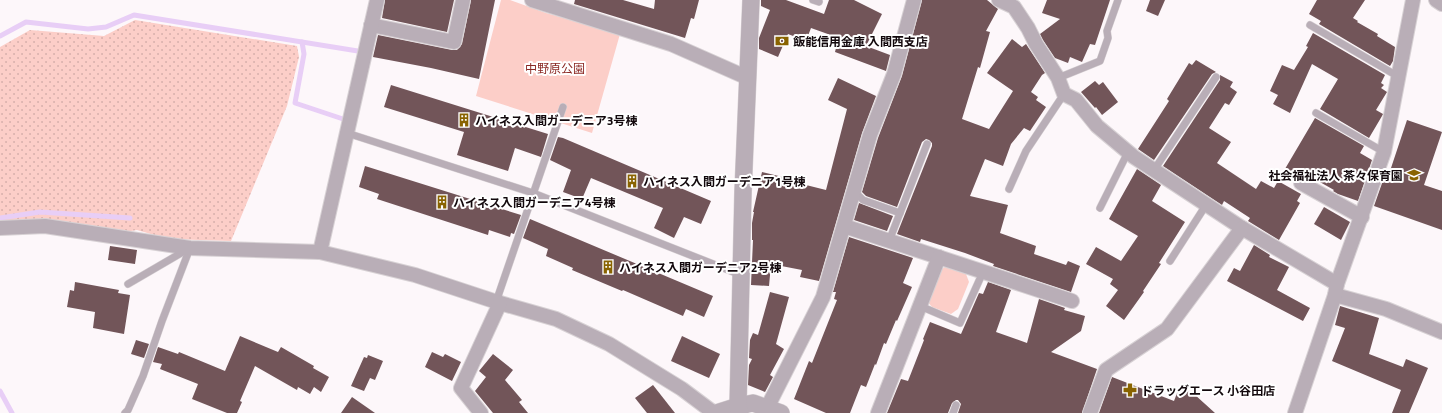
<svg xmlns="http://www.w3.org/2000/svg" width="1442" height="413" font-family="'Titillium Web','Noto Sans JP',sans-serif">
<defs>
<pattern id="grass-dots" width="8" height="8" patternUnits="userSpaceOnUse"><rect width="8" height="8" fill="#fccec8"/><path d="M2 2h.1M6 6h.1" fill="none" stroke="#d7afab" stroke-width="1.8" stroke-linecap="round"/></pattern>
</defs>
<rect width="100%" height="100%" fill="#fdf7fa"/>
<path fill="url(#grass-dots)" d="M135 20 297 46 299 57 287 106 231 241 168 239 137 230 119 233 42 219 0 225V47L30 30 104 36Z"/>
<g fill="#fccec8">
<path d="M501 0H510L546 13 620 34 592 133 476 96Z"/>
<path d="M945 267 966 274 969 282 958 309 951 314 932 307 927 301 938 272Z"/>
</g>
<g fill="none" stroke-linecap="round" stroke-linejoin="round">
<g stroke="#e8cef6" stroke-width="5">
<path d="M0 36 26 22 88 29 106 27 134 15 364 52"/>
<path d="M302 42 304 54 295 103 349 121"/>
<path d="M0 218 40 212 130 218"/>
<path d="M0 391 12 413"/>
</g>
</g>
<g fill="#725559">
<path d="M385 0H454L447 32 382 18Z"/>
<path d="M471 0H495L479 79 431 68 373 57 378 35 452 50H457L462 44Z"/>
<path d="M575 0H623L654 9 655 0H699L694 19 691 18 685 38 574 4Z"/>
<path d="M761 0H786L824 14 829 0H854L882 14 866 46 890 55 886 71 835 52 836 48H835L839 38 811 28 806 41 788 34 778 57 759 49V38L770 10 761 6Z"/>
<path d="M922 0H987L998 9 986 31 990 32 980 68 978 67 962 119 989 129 1013 91 987 73 1012 39 1022 47 1026 44 1045 73 1042 75 1031 92 1038 97 1036 100 1046 107 1030 131 1024 128 1011 144 1003 166 985 159 970 196 1008 205 1000 233 1036 246 1034 254 1066 265 1068 261 1080 266 1071 292 993 266 994 264 965 253 921 239 920 242 897 234 932 146V143L929 140 926 139 922 142 897 207 866 196 862 192 878 138 902 76Z"/>
<path d="M1047 0H1110L1095 45 1090 44 1082 62 1070 57 1068 63 1055 58 1043 40 1040 34 1060 19 1042 13Z"/>
<path d="M1150 0H1165L1158 16 1146 11Z"/>
<path d="M1317 0H1365L1353 18 1358 21 1357 22 1378 34 1377 36 1395 47 1393 61 1390 66 1319 24 1321 21 1309 14Z"/>
<path d="M1313 33 1385 75 1381 83 1384 85 1381 88 1387 92 1376 110 1383 114 1382 116 1369 138 1320 109 1338 79 1312 64 1290 113 1273 104 1278 95 1270 91 1282 65 1294 70 1308 47 1306 46Z"/>
<path d="M1196 60 1216 72 1212 74 1154 160 1138 149 1169 101 1167 99 1189 63 1192 65Z"/>
<path d="M1220 75 1233 82 1230 87 1237 92 1229 105 1225 103 1209 128 1231 142 1217 163 1256 189 1261 181 1274 188 1278 181 1301 194 1297 201 1300 203 1279 240 1248 221 1250 218 1224 201 1222 205 1163 166 1220 80Z"/>
<path d="M838 78 876 96 862 133 819 281 800 277 802 270 771 264 769 286 751 285 753 240H752V223L754 212H753L762 172 791 179 790 181 826 190 847 109 828 100Z"/>
<path d="M1095 81 1099 85 1103 82 1118 102 1102 115 1096 107 1095 108 1081 92Z"/>
<path d="M391 85 548 134 541 157 515 148 508 171 457 155 464 132 384 107Z"/>
<path d="M1315 118 1364 146 1360 153 1372 160 1358 201 1338 194 1333 191 1334 190 1311 177 1310 178 1300 175 1294 178 1282 174Z"/>
<path d="M1407 120 1442 132 1424 185 1442 191V230L1374 206 1387 169 1390 171Z"/>
<path d="M558 137 563 138 711 201 701 224 684 217 674 238 654 228 663 208 591 178 582 199 563 192 571 170 550 160Z"/>
<path d="M365 166 521 215 514 234 511 233 510 237 489 230 488 235 377 199 379 194 359 187Z"/>
<path d="M1137 169 1161 185 1152 201 1185 222 1159 263 1161 264 1143 291 1144 292 1124 320 1106 306 1118 290 1110 284 1113 279 1086 264 1096 247 1121 261 1138 236 1109 219Z"/>
<path d="M859 203 893 216 887 231 854 220Z"/>
<path d="M1324 207 1350 222 1341 240 1314 224Z"/>
<path d="M530 219 713 296 704 317 686 309 683 316 623 290 622 291 572 270 573 268 546 256 548 249 523 238Z"/>
<path d="M849 237 913 258 903 283 912 287 897 321 896 320 886 344 884 343 876 365 875 364 866 387 861 385 850 413H826L794 399 809 361 812 363 837 300 834 299 836 292H833Z"/>
<path d="M1254 245 1270 255 1269 257 1289 267 1277 290 1310 308 1303 321 1227 281 1234 268 1240 271Z"/>
<path d="M110 246 137 250 135 264 108 260Z"/>
<path d="M75 282 119 290 118 293 130 295 124 334 93 328 95 312 67 307 70 290 74 291Z"/>
<path d="M988 282 1011 290 996 332 1027 343 1039 299 1065 308 1064 310 1085 316 1081 331 1051 352 1097 369 1082 413H958L961 404 958 400H956L952 403 948 413H887L901 379 908 381 924 340 923 339 930 322 961 334 979 293 983 294Z"/>
<path d="M770 292 789 297 776 344 784 349 770 375 773 377 765 392 748 385 749 365 752 359 749 358 750 340 753 333 758 335Z"/>
<path d="M1340 306 1379 318 1369 354 1403 367 1406 359 1428 368 1409 413H1392L1401 390 1332 361 1345 328 1335 325Z"/>
<path d="M240 336 278 352 281 347 314 366 313 368 329 377 321 392 314 387 310 394 298 387 297 390 255 366 240 401 242 402 237 413H227L192 399 198 384 160 369 162 364 153 362 158 347 178 354 179 352 225 371Z"/>
<path d="M682 336 720 354 709 378 671 361Z"/>
<path d="M136 340 149 344 144 358 131 354Z"/>
<path d="M432 352 443 357 445 354 461 362 452 381 425 367Z"/>
<path d="M493 354 513 370 505 380 522 400 519 402 528 413H493L475 391 486 377 479 371Z"/>
<path d="M368 355 383 361 375 380 370 378 364 391 351 386 364 357 367 358Z"/>
<path d="M1112 377 1174 401 1179 388 1194 394 1215 413H1099Z"/>
<path d="M653 385 675 413H647L635 398Z"/>
<path d="M352 397 375 413H341Z"/>
</g>
<g fill="none" stroke-linecap="round" stroke-linejoin="round">
<g stroke="#d7d1d4" stroke-width="8">
<g id="service">
<path d="M813 0 819 2"/>
<path d="M1310 25 1399 77"/>
<path d="M1058 78 1100 61 1108 38 1107 31 1118 0"/>
<path d="M1316 113 1384 152"/>
<path d="M347 133 533 193 741 275"/>
<path d="M1154 170 1216 77"/>
<path d="M1009 189 1026 151 1064 94"/>
<path d="M854 191 863 200 900 213"/>
<path d="M1100 208 1128 152"/>
<path d="M889 241 927 144"/>
<path d="M1170 261 1206 205"/>
<path d="M128 284 188 249"/>
<path d="M496 302 563 107"/>
<path d="M920 306 960 323 983 272"/>
<path d="M125 413 128 410 143 376 162 321 190 248"/>
<path d="M953 413 956 405"/>
</g>
</g>
<g stroke="#d7d1d4" stroke-width="16">
<g id="minor">
<path d="M532 0 671 44 748 78"/>
<path d="M999 0 1014 7 1028 28 1036 44 1058 78 1064 94 1076 100 1097 126 1134 157 1242 228 1337 284"/>
<path d="M1436 0 1442 4"/>
<path d="M371 25 454 42 463 0"/>
<path d="M1301 183 1362 217"/>
<path d="M844 226 1072 301"/>
<path d="M0 228 45 226 190 248 320 252 415 275 500 303 556 319 609 344 682 389 714 413"/>
<path d="M320 252 377 0"/>
<path d="M1335 295 1386 309 1442 332"/>
<path d="M767 408 823 297 870 135 894 74 914 0"/>
<path d="M481 413 461 388 500 303"/>
<path d="M878 413 939 257"/>
<path d="M1090 413 1106 370 1167 329 1242 228"/>
<path d="M1295 413 1335 295 1337 284 1384 152 1413 0"/>
</g>
</g>
<g stroke="#d7d1d4" stroke-width="18">
<g id="tertiary">
<path d="M716 413 738 406 753 403 781 413"/>
<path d="M740 413 738 406 743 192 751 0"/>
</g>
</g>
<use href="#service" stroke="#b9aeb7" stroke-width="7"/>
<use href="#minor" stroke="#b9aeb7" stroke-width="14"/>
<use href="#tertiary" stroke="#b9aeb7" stroke-width="17"/>
</g>
<defs>
<g id="bank-bare" transform="scale(1.08)"><path d="M-6-4H6V4H-6ZM0-2.3a2.3 2.3 0 1 0 0 4.6a2.3 2.3 0 1 0 0-4.6Z" fill="#896300" stroke="#fff" stroke-width="2.5" paint-order="stroke"/></g>
<g id="building-bare" transform="scale(1.08)"><path d="M-4-6H4V6H1V3H-1V6H-4ZM-2.5-4.3h1.7v1.8h-1.7ZM.8-4.3h1.7v1.8H.8ZM-2.5-1h1.7V.8h-1.7ZM.8-1h1.7V.8H.8Z" fill="#896300" stroke="#fff" stroke-width="2.5" paint-order="stroke"/></g>
<g id="school-bare" transform="scale(1.08)"><path d="M0-5L7-2L0 1L-7-2ZM-4 1L0 2.5L4 1V4Q0 6-4 4Z" fill="#896300" stroke="#fff" stroke-width="2.5" paint-order="stroke"/></g>
<g id="pharmacy-bare" transform="scale(1.08)"><path d="M-2-6h4v4h4v4h-4v4h-4v-4h-4v-4h4Z" fill="#896300" stroke="#fff" stroke-width="2.5" paint-order="stroke"/></g>
</defs>
<g fill-rule="evenodd">
<use href="#bank-bare" x="782" y="41"/>
<use href="#building-bare" x="464" y="120"/>
<use href="#school-bare" x="1414" y="175"/>
<use href="#building-bare" x="632" y="181"/>
<use href="#building-bare" x="442" y="202"/>
<use href="#building-bare" x="608" y="267"/>
<use href="#pharmacy-bare" x="1130" y="390"/>
</g>
<g text-anchor="middle" dominant-baseline="central" stroke-width="4" stroke-linejoin="round" paint-order="stroke">
<g font-size="12" font-weight="bold" fill="#12080c" stroke="#fff" text-anchor="start">
<text x="793" y="41">飯能信用金庫 入間西支店</text>
<text x="475" y="120">ハイネス入間ガーデニア3号棟</text>
<text x="1403" y="175" text-anchor="end">社会福祉法人 茶々保育園</text>
<text x="643" y="181">ハイネス入間ガーデニア1号棟</text>
<text x="453" y="202">ハイネス入間ガーデニア4号棟</text>
<text x="619" y="267">ハイネス入間ガーデニア2号棟</text>
<text x="1141" y="390">ドラッグエース 小谷田店</text>
</g>
<g font-size="12" fill="#8a2924" stroke="#fff">
<text x="555" y="68">中野原公園</text>
</g>
</g>
</svg>
